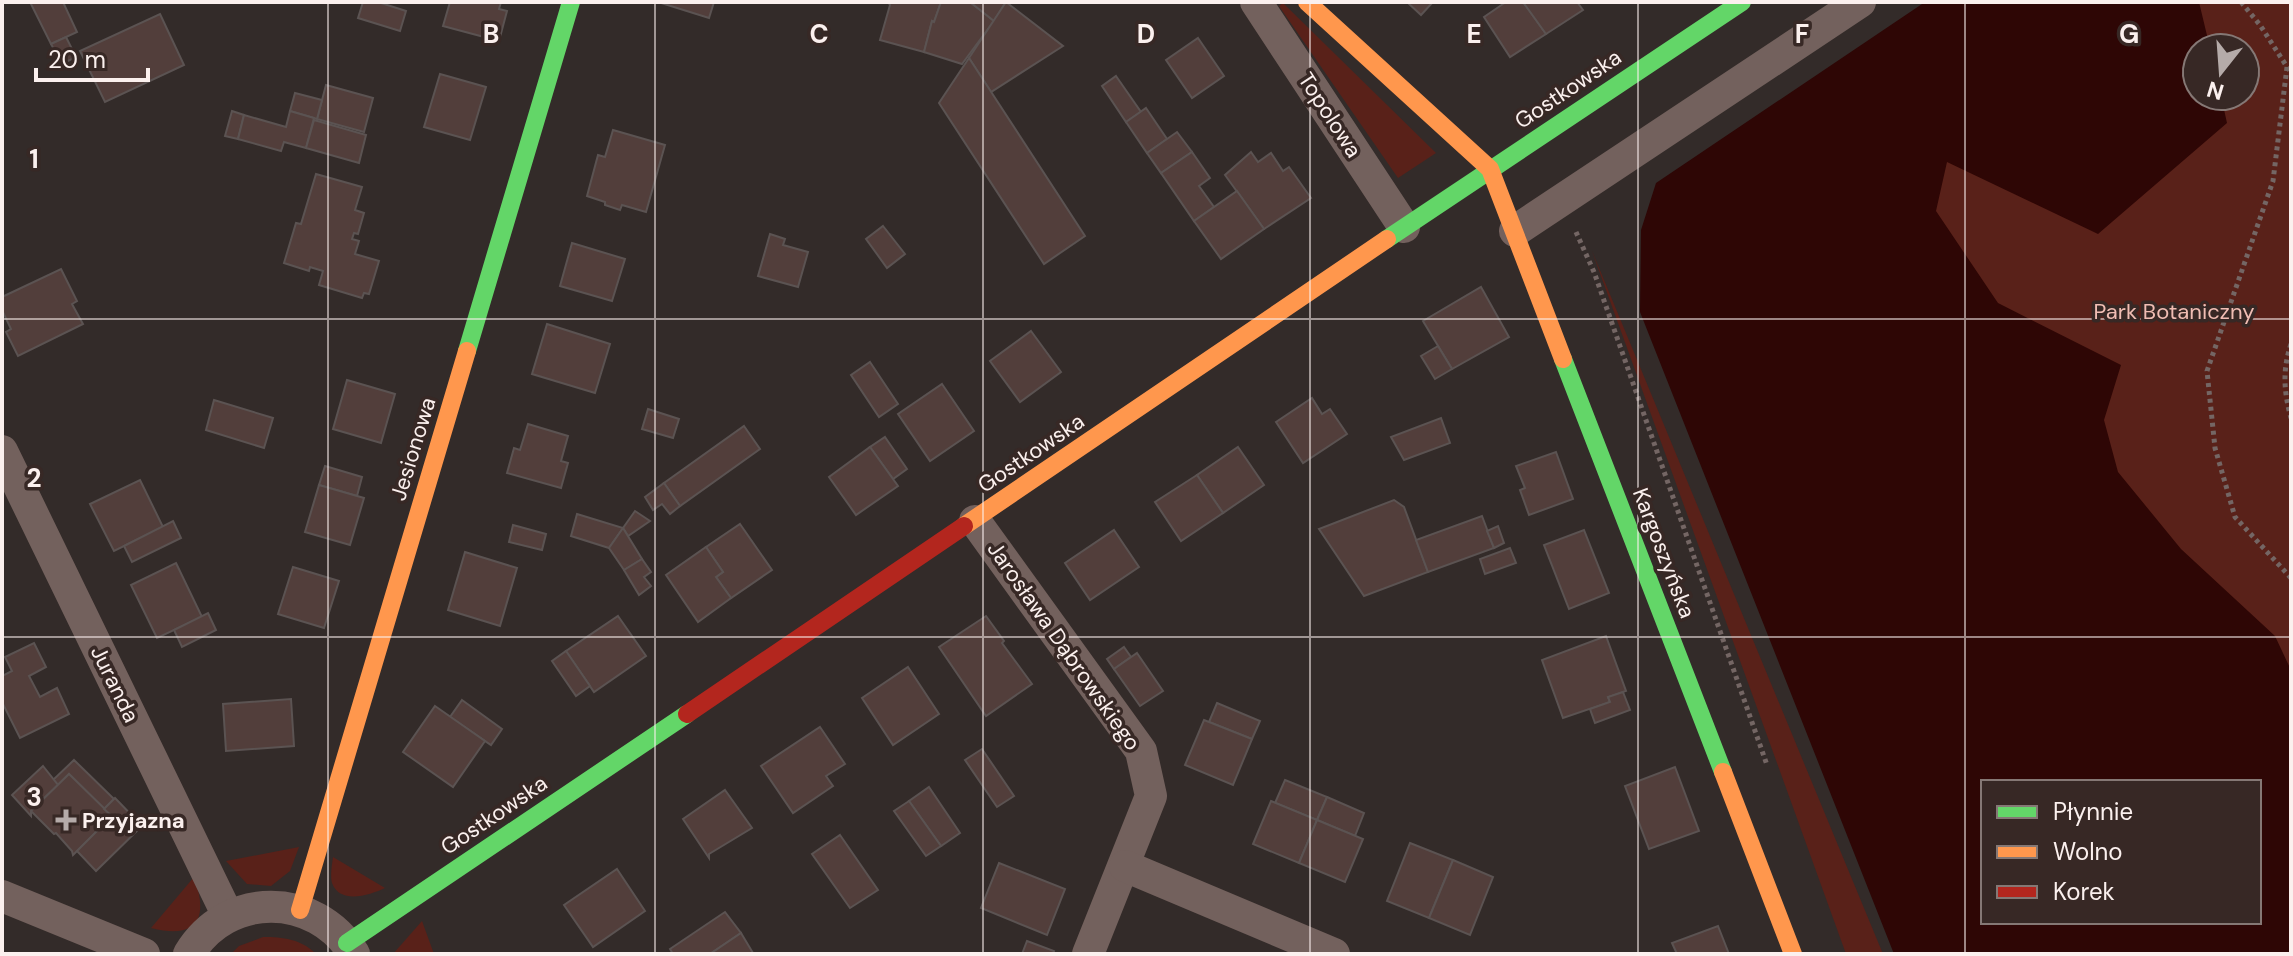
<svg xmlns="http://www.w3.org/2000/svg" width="2293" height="956" font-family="'DM Sans',sans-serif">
<rect width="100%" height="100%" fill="#332b29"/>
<g fill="#592119">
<path d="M2195 2H2291V718L1987 328 1920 210 1945 150 2201 96H2245V48H2198Z"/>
<path d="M1283 3 1436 153 1398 178 1279 6Z"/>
<path d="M1592 251 1883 954H1846Z"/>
<path d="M299 847 290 871 271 886 247 884 226 861Z"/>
<path d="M333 857 385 888C370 895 340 905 332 883 330 875 332 865 333 857Z"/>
<path d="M194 877C209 918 198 940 151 928Z"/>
<path d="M422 921 434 954H393Z"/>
<path d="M263 937C283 937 301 939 316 954H231L239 946Z"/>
</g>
<path fill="#2e0605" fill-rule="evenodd" d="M1925 2H2199L2210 48H2197V96H2221L2227 123 2098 234 1947 162 1936 211 1998 303 2121 365 2104 420 2118 472 2181 549 2275 636 2291 670V954H1894L1640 312 1641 230 1656 183ZM1983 782H2259V922H1983Z"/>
<g fill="#523e3b" stroke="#5b5352" stroke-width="2">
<path d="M30 2H63L77 32 51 44Z"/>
<path d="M363 2H378L406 11 400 31 358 18Z"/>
<path d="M450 2H501L499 9 507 11 499 41 443 26Z"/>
<path d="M658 2H714L709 18Z"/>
<path d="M888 2H941L934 22 932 21 924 52 880 40 890 5Z"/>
<path d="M941 2H970L994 21 962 64 924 52 932 21 934 22Z"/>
<path d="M970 2H1006L994 21Z"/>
<path d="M1006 2 1063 46 991 92 969 58Z"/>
<path d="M1407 2H1433L1421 15Z"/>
<path d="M1506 2H1523L1546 34 1510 57 1484 17Z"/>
<path d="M1523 2H1577L1583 10 1546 34Z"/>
<path d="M160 14 184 65 105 102 80 51Z"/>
<path d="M66 37 76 57 62 64 51 44Z"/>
<path d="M1198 38 1224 76 1192 98 1166 60Z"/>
<path d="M969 58 1085 236 1044 264 939 103Z"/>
<path d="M440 74 486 87 470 140 424 127Z"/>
<path d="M1116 76 1141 112 1126 122 1102 86Z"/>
<path d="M326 85 373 98 364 132 317 119Z"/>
<path d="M295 93 322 100 317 119 290 111Z"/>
<path d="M1146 108 1167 139 1147 153 1126 122Z"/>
<path d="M232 111 244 115 238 139 225 136Z"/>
<path d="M290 111 314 118 306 148 284 142 281 151 238 139 244 115 286 127Z"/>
<path d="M314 120 366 135 359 163 306 148Z"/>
<path d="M613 130 665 145 646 212 622 205 620 210 605 205V202L587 196 598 155 605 157Z"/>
<path d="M1177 132 1192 152 1161 173 1147 153Z"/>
<path d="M1192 152 1210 178 1199 186 1214 207 1194 221 1161 173Z"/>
<path d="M1251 152 1258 162 1271 153 1283 171 1289 167 1311 198 1264 229 1225 175Z"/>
<path d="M316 174 362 187 355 210 364 213 358 234 354 233 352 239 359 241 355 254 379 261 369 294 364 293 362 298 319 285 323 271 310 267 309 271 284 263 296 223 301 224Z"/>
<path d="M1237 191 1264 229 1221 259 1194 221Z"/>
<path d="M883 226 905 254 887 268 866 239Z"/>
<path d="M770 234 785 239 783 245 808 252 798 287 758 276Z"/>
<path d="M572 243 625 259 612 301 560 286Z"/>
<path d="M61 269 77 301 72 304 83 324 18 356 6 332 11 329 2 310V297Z"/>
<path d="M1481 287 1509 337 1452 369 1423 321Z"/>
<path d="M547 324 610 344 595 393 532 374Z"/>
<path d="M1031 331 1061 372 1020 402 990 361Z"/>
<path d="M1438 346 1452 369 1435 379 1421 356Z"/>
<path d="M870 362 898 404 879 417 851 375Z"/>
<path d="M347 380 395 394 381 443 333 429Z"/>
<path d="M942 384 974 431 930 461 898 414Z"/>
<path d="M1312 398 1322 414 1330 409 1347 434 1303 463 1276 422Z"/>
<path d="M214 400 273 418 264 448 206 430Z"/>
<path d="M648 409 679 419 673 438 642 429Z"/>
<path d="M1441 418 1450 443 1404 460 1391 437Z"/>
<path d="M528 424 568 436 561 461 568 463 561 488 507 473 514 448 520 450Z"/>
<path d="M744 426 760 449 680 506 664 483Z"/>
<path d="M885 437 907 469 893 479 870 447Z"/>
<path d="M870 447 898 486 856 515 829 477Z"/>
<path d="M1238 447 1264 485 1223 513 1197 475Z"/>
<path d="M1556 452 1573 499 1529 515 1520 490 1525 488 1516 466Z"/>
<path d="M325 466 362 477 357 496 319 485Z"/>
<path d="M1197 475 1223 513 1181 541 1155 502Z"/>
<path d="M140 480 163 527 114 551 90 504Z"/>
<path d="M664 483 680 506 670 514 662 504 653 510 645 497Z"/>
<path d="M319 485 364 498 350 545 305 532Z"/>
<path d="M1394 500 1404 507 1428 572 1364 596 1319 529Z"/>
<path d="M635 511 650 521 628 536 623 528Z"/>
<path d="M577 514 623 528 609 548 571 536Z"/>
<path d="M1482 516 1494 548 1428 572 1416 540Z"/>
<path d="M173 521 181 538 132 562 124 546Z"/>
<path d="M740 524 772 570 731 598 716 577 723 572 706 547Z"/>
<path d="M513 525 546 534 542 550 509 542Z"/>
<path d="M1498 526 1504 543 1494 548 1487 531Z"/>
<path d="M623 528 642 559 624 570 609 548Z"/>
<path d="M1114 530 1139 567 1090 600 1065 563Z"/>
<path d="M1584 530 1609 593 1569 609 1544 545Z"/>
<path d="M706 547 723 572 716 577 731 598 698 622 666 575Z"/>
<path d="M1510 548 1516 563 1485 574 1480 559Z"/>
<path d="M465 552 517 568 500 626 448 610Z"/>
<path d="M642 559 651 572 644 577 651 586 639 595 624 570Z"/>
<path d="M176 563 202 617 157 638 131 585Z"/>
<path d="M293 567 339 581 324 628 278 614Z"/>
<path d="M208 613 216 630 182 647 174 630Z"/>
<path d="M618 616 646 656 594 692 566 651Z"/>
<path d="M986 616 1004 641 1002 643 1032 684 986 716 939 647Z"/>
<path d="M1606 636 1626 691 1608 697 1610 702 1563 718 1542 660Z"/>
<path d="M34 643 46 667 29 676 40 697 57 688 69 714 20 738 2 702V676L12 671 5 657Z"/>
<path d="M1124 647 1131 657 1114 669 1107 659Z"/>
<path d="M566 651 590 686 576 696 552 661Z"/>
<path d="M1137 653 1163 691 1140 706 1114 669Z"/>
<path d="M908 667 939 714 893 745 862 698Z"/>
<path d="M1623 692 1630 710 1595 723 1590 709 1610 702 1608 697Z"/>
<path d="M291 699 294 746 226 751 223 704Z"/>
<path d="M462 700 502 729 491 745 450 717Z"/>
<path d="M1217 703 1260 721 1252 739 1209 722Z"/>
<path d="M435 706 485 741 453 787 403 752Z"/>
<path d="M1204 720 1252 739 1233 785 1185 765Z"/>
<path d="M820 727 845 764 826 776 833 786 793 813 761 766Z"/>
<path d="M982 749 1014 796 997 807 965 760Z"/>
<path d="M74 760 114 799 104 809 69 774 58 785 53 780Z"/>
<path d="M43 766 58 785 31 811V816L12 795Z"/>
<path d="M1675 767 1699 831 1649 849 1625 786Z"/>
<path d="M69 774 112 816 73 855 72 851 56 833 54 834 31 811Z"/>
<path d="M1285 780 1327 797 1317 820 1275 803Z"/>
<path d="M929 787 960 833 941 846 909 801Z"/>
<path d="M725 790 752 828 709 854V858L683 819Z"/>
<path d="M1327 797 1364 813 1355 836 1317 820Z"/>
<path d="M115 798 142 826 96 871 77 851 112 816 104 809Z"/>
<path d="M909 801 941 846 926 856 894 811Z"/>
<path d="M1271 801 1317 820 1299 863 1253 844Z"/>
<path d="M1317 820 1363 839 1345 882 1299 863Z"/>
<path d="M840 835 878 890 850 908 812 854Z"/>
<path d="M1410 843 1453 860 1429 918 1387 901Z"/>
<path d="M1453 860 1493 877 1470 935 1429 918Z"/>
<path d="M999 863 1065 889 1047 935 981 908Z"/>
<path d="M617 869 645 911 593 947 564 905Z"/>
<path d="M725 912 741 933 710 954H673L670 949Z"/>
<path d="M1718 926 1729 954H1677L1672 943Z"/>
<path d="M741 933 753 953 710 954Z"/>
<path d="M1027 941 1054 951 1053 954H1022Z"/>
</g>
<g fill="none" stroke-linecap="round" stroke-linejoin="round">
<g stroke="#746664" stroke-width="5" stroke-dasharray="4 4" stroke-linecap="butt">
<path d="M2241 2 2260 25 2291 73"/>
<path d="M2287 67 2273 181 2207 371 2215 448 2235 517 2291 578"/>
<path d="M1576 232 1594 272 1767 765"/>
<path d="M2291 344C2282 371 2284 392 2291 418"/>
</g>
<g stroke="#73615d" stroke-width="32">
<path d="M1256 2 1404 227"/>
<path d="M1515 231 1860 2"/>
<path d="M2 451 228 916"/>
<path d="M975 521 1141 751 1151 796 1088 954"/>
<path d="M1125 866 1334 954"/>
<path d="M2 896 144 954"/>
<path d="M189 954C227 891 315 891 354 954"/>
</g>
<g stroke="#63d668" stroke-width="18">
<path d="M1387 239 1742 2"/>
<path d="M467 351 571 2"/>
<path d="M1563 359 1723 772"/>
<path d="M347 943 687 714"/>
</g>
<g stroke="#ff974d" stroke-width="18">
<path d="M1307 2 1490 169 1563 359"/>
<path d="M964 526 1387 239"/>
<path d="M1723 772 1793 954"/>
<path d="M300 910 467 351"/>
</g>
<path stroke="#b3261e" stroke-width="18" d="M687 714 964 526"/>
</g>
<path fill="none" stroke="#fbf0ee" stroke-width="2" stroke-opacity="0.55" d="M328 2V954M655 2V954M983 2V954M1310 2V954M1638 2V954M1965 2V954M2 319H2291M2 637H2291"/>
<path fill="#b5aba9" stroke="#372825" stroke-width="3" d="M62 808h8v8h8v8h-8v8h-8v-8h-8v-8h8z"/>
<g text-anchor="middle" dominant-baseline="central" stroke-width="7" stroke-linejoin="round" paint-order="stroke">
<g font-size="22" fill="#fbf0ee" stroke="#372825">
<text transform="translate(1568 89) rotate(-34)">Gostkowska</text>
<text transform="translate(1330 115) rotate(57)">Topolowa</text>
<text transform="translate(413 449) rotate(-73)">Jesionowa</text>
<text transform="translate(1031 453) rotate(-34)">Gostkowska</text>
<text transform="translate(1664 553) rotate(69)">Kargoszyńska</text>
<text transform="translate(1064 646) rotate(55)">Jarosława Dąbrowskiego</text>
<text transform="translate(115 684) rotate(64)">Juranda</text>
<text transform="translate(494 815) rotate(-34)">Gostkowska</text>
</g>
<g font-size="22" fill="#f0bdb3" stroke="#372825">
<text x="2174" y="311">Park Botaniczny</text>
</g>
<g font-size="22" font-weight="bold" fill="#fbf0ee" stroke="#372825" text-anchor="start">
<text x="82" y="820">Przyjazna</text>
</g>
</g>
<g font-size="26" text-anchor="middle" font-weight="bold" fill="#fbf0ee" stroke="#372825" stroke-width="7" stroke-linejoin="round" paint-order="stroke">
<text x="491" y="43">B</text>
<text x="819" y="43">C</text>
<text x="1146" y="43">D</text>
<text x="1474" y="43">E</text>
<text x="1802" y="43">F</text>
<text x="2129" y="43">G</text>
<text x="34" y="168">1</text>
<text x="34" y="487">2</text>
<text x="34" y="806">3</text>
</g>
<rect width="2293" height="956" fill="none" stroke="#fbf0ee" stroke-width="8"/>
<rect x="1981" y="780" width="280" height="144" fill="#372825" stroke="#857875" stroke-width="2"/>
<rect x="1997" y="806" width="40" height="12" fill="#63d668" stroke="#857875" stroke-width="2"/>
<text x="2053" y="820" font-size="24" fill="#fbf0ee">Płynnie</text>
<rect x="1997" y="846" width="40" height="12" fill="#ff974d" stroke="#857875" stroke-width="2"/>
<text x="2053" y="860" font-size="24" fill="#fbf0ee">Wolno</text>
<rect x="1997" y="886" width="40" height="12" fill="#b3261e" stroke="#857875" stroke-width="2"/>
<text x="2053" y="900" font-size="24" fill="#fbf0ee">Korek</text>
<g transform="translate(2221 72) rotate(197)"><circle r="38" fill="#372825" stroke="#857875" stroke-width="2"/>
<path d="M0-6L14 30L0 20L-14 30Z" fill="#b5aba9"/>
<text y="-12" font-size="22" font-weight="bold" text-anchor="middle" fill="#fbf0ee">N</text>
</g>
<path d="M36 68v12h112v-12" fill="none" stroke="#fbf0ee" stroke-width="4"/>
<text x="48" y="68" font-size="24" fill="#fbf0ee" stroke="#372825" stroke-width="6" paint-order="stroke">20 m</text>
</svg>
